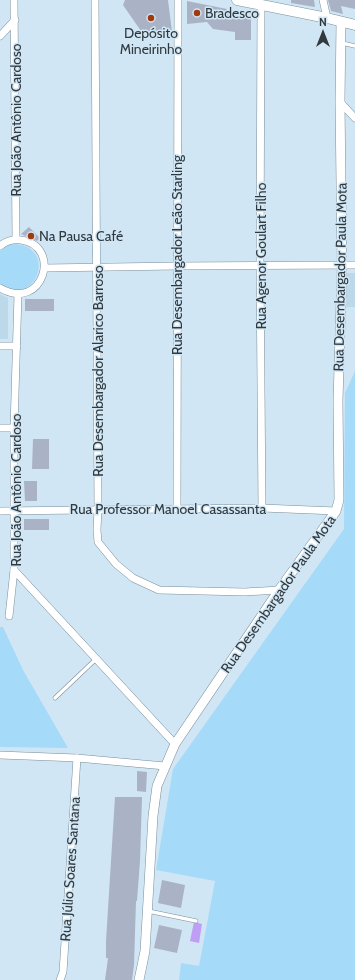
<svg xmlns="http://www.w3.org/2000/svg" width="355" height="980" font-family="Cabin,sans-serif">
<rect width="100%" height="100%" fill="#d1e6f4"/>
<g fill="#bcd9ea">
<rect x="345" y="273" width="10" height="34"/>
<path d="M0 294 8 298V339H0Z"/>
</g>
<g fill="#a6daf9">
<path d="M15 244C60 248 33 311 0 283V251L9 245Z"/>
<path d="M355 371V980H179L181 963 199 966 215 881 156 870 173 769 344 529 345 393Z"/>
<path d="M0 627H3L23 670 68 748 0 747Z"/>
</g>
<path fill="#bf9ef5" d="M194 922 202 924 199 943 190 941Z"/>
<g fill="#aab2c6">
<path d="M125 0H168L172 32 141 31 123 5Z"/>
<path d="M291 0H314L315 7 291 3Z"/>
<path d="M328 0H355V9L341 6 343 14 331 11Z"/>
<path d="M187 1 227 9 226 12 251 17V40H235V32L213 29 207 22 187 24Z"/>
<path d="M29 227 40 238 37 241 21 234Z"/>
<rect x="25" y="299" width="29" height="12"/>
<path d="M33 439H49V469H32Z"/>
<path d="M24 481H37V501H25Z"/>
<rect x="24" y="519" width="25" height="11"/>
<path d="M137 771 147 772 146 792 137 791Z"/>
<path d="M115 797H142L140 861 137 901H136L134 965 132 980H105L108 958H106V941Z"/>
<path d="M162 880 185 885 181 908 158 903Z"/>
<path d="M159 925 182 930 177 953 154 948Z"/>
</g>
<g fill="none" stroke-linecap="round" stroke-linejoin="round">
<g stroke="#7a8e9a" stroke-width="4.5">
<g id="service">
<path d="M342 43 355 46"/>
<path d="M55 698 96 659"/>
<path d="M148 911 196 921"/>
</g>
</g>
<g stroke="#7a8e9a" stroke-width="8">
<g id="minor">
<path d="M14 0 16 239"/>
<path d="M95 0 98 509 97 530 98 542 116 564 133 578 159 590 245 592 279 590"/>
<path d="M323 0 327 18"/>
<path d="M261 4 260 266 262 508"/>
<path d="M0 36 15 20"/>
<path d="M340 102 355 118"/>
<path d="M0 246C6 241 13 239 21 240 63 246 43 313 0 288"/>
<path d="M45 268 177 266 355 265"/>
<path d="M18 294 14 428V570L175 744"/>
<path d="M0 346H17"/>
<path d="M0 428H14"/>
<path d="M177 509 178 0"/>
<path d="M0 511 262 508 336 511"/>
<path d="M9 616 14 570"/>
<path d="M0 755 77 758 165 766"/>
<path d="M60 980 63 972 77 758"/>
</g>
</g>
<g stroke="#7a8e9a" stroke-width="10">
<path id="tertiary" d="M139 980 145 951 153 816 157 786 175 744 279 590 336 511 339 500 338 401 342 266 340 102 341 22"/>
</g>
<g stroke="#7a8e9a" stroke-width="11">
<path id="secondary" d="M237 0 327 18 355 25"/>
</g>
<use href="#service" stroke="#fff" stroke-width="3.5"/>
<use href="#minor" stroke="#fff" stroke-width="7"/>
<use href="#tertiary" stroke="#fff" stroke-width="9"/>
<use href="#secondary" stroke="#fff" stroke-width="10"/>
</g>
<g fill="#9f3a0e" stroke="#d1e6f4" stroke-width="1.5">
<circle cx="197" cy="13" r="4"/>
<circle cx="151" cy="18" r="4"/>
<circle cx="31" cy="236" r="4"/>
</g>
<g text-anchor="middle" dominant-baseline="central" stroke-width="3" stroke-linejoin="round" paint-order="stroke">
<g font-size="14" fill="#30393e" stroke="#d1e6f4" text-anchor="start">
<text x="205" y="13">Bradesco</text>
<text x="151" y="33" text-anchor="middle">Depósito<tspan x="151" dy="16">Mineirinho</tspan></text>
<text x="39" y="236">Na Pausa Café</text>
</g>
<g font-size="14" fill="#30393e" stroke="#d1e6f4">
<text transform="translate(16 120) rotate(-90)">Rua João Antônio Cardoso</text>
<text transform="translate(177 255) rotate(-90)">Rua Desembargador Leão Starling</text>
<text transform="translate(261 256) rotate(-90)">Rua Agenor Goulart Filho</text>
<text transform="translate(340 277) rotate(-89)">Rua Desembargador Paula Mota</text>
<text transform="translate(98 371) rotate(-90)">Rua Desembargador Alarico Barroso</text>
<text transform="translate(16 490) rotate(-90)">Rua João Antônio Cardoso</text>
<text x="168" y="509">Rua Professor Manoel Casassanta</text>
<text transform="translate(278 594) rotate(-55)">Rua Desembargador Paula Mota</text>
<text transform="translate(70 869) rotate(-86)">Rua Júlio Soares Santana</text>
</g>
</g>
<g transform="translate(323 32)" stroke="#d1e6f4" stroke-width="3" paint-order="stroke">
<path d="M0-3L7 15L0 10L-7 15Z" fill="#30393e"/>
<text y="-6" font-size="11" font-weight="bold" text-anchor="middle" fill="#30393e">N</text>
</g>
</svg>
